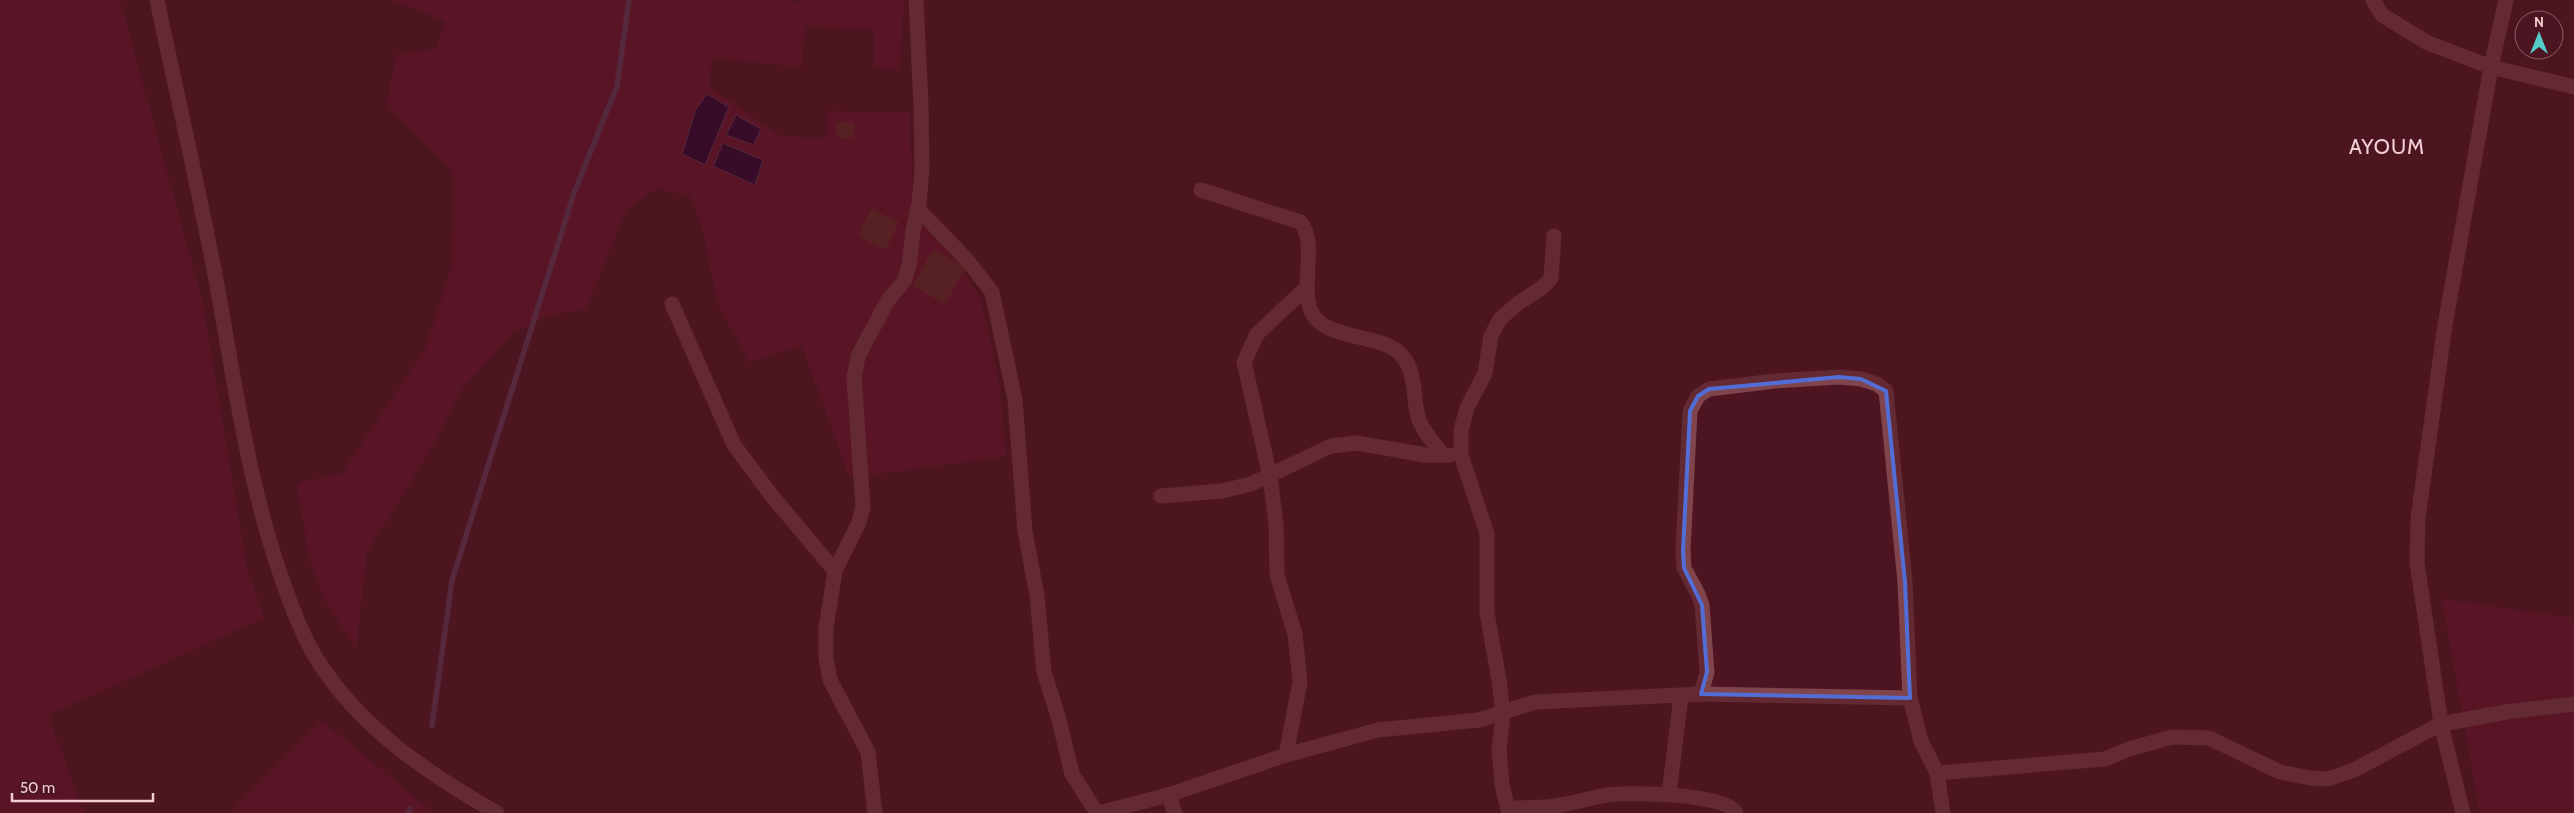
<svg xmlns="http://www.w3.org/2000/svg" width="2574" height="813" font-family="Cabin,sans-serif">
<rect width="100%" height="100%" fill="#4c1521"/>
<g fill="#69162a" fill-rule="evenodd">
<path d="M0 0H120L203 304 247 568 264 618 48 715 84 813H0Z"/>
<path d="M392 0H785L802 3 803 0H904L899 68H874V29L805 27 801 67 712 58 709 87 781 136 827 139 828 111 910 113 912 201 920 224 956 257 981 301 998 377 1006 456 850 478 802 346 749 362 718 304 703 231 691 197 656 188 626 211 585 310 553 314 514 332 462 389 429 452 367 552 356 648 325 601 310 562 297 483 342 473 425 349 452 267 453 172 387 104 396 55 437 48 445 21ZM707 94 729 107 682 155 696 109Z"/>
<path d="M2442 599 2574 618V813H2480Z"/>
<path d="M322 721 434 813H230Z"/>
</g>
<g fill="#210033" stroke="#603e62">
<path d="M707 94 729 107 705 165 682 154 696 109Z"/>
<path d="M736 115 761 129 754 145 726 135Z"/>
<path d="M723 143 763 160 755 185 713 166Z"/>
</g>
<g fill="none" stroke-linecap="round" stroke-linejoin="round">
<g stroke="#603e62" stroke-width="5.5">
<path d="M432 726 452 580 574 193 617 86 629 0"/>
<path d="M409 813 410 809"/>
</g>
</g>
<g fill="#652e24">
<path d="M837 122 855 123 853 138 836 137Z"/>
<path d="M871 209 899 222 886 250 858 236Z"/>
<path d="M933 249 966 267 945 304 913 286Z"/>
</g>
<g fill="none" stroke-linecap="round" stroke-linejoin="round">
<g stroke="#80444c" stroke-width="15">
<path d="M2373 0 2382 15 2428 43 2491 67 2574 87"/>
<path d="M1201 190 1300 222C1318 242 1300 284 1311 311 1323 339 1373 334 1396 350 1419 368 1411 396 1419 420 1424 433 1435 444 1443 455"/>
<path d="M918 209 967 260 992 292 1015 400 1025 531 1037 596 1044 672 1058 716 1072 774 1097 813"/>
<path d="M672 304 734 445 772 496 835 571"/>
<path d="M1161 496 1222 491 1251 484 1331 446 1357 443 1425 455H1449"/>
<path d="M1701 694 1707 672 1702 605 1698 594 1684 568 1683 551 1690 411 1698 396 1709 389 1775 381 1839 377 1861 379 1877 384 1886 391 1905 582 1910 698 1921 741 1937 773 1943 813"/>
<path d="M1286 755 1300 682 1295 634 1277 575 1276 524 1270 476 1244 362 1257 334 1305 289"/>
<path d="M1937 773 2105 759 2129 749 2172 737 2209 738 2280 772 2310 778 2328 779 2354 770 2441 724 2506 712 2574 704"/>
<path d="M1669 794 1681 696"/>
<path d="M1168 795 1286 755 1378 730 1479 720 1535 702 1701 694 1910 698"/>
<path d="M1508 808C1523 808 1539 808 1554 806 1572 804 1589 798 1607 795 1628 792 1727 793 1736 813"/>
<path d="M875 813 868 752 830 680 826 658V628L835 571 859 522 863 507 854 378 858 356 888 300 904 281 909 266 913 231 919 204 922 169 921 105 916 0"/>
<path d="M1099 813 1168 795 1175 813"/>
<path d="M1509 813 1502 785 1499 749 1503 714 1499 680 1487 613V534L1461 455V430L1467 408 1485 373 1491 336 1500 319 1517 304 1543 287 1551 278 1554 236"/>
<path d="M2463 813 2441 724 2417 563 2418 518 2445 325 2491 67 2506 0"/>
</g>
<path stroke="#80444c" stroke-width="15" d="M157 0C177 95 199 190 217 285 235 385 249 487 283 582 292 608 302 635 316 658 360 728 427 773 497 813"/>
</g>
<path d="M0 0H2574V813H0ZM1839 377 1861 379 1886 391 1905 582 1910 698 1701 694 1707 672 1702 605 1684 568 1683 551 1690 411 1698 396 1709 389Z" fill="#4c1521" fill-opacity=".55" fill-rule="evenodd"/>
<path fill="none" stroke="#526ed6" stroke-width="4" stroke-linejoin="round" d="M1839 377 1861 379 1886 391 1905 582 1910 698 1701 694 1707 672 1702 605 1684 568 1683 551 1690 411 1698 396 1709 389Z"/>
<g text-anchor="middle" dominant-baseline="central" stroke-width="5" stroke-linejoin="round" paint-order="stroke">
<g font-size="21" letter-spacing="1" fill="#f2cdd1" stroke="#4c1521">
<text x="2387" y="146">AYOUM</text>
</g>
</g>
<g transform="translate(2539 35)"><circle r="24" fill="#4c1521" stroke="#8e5f67"/>
<path d="M0-4L9 19L0 12L-9 19Z" fill="#54cdc8"/>
<text y="-8" font-size="14" font-weight="bold" text-anchor="middle" fill="#f2cdd1">N</text>
</g>
<path d="M12 793v8h141v-8" fill="none" stroke="#f2cdd1" stroke-width="2.5"/>
<text x="20" y="793" font-size="15" fill="#f2cdd1" stroke="#4c1521" stroke-width="4" paint-order="stroke">50 m</text>
</svg>
